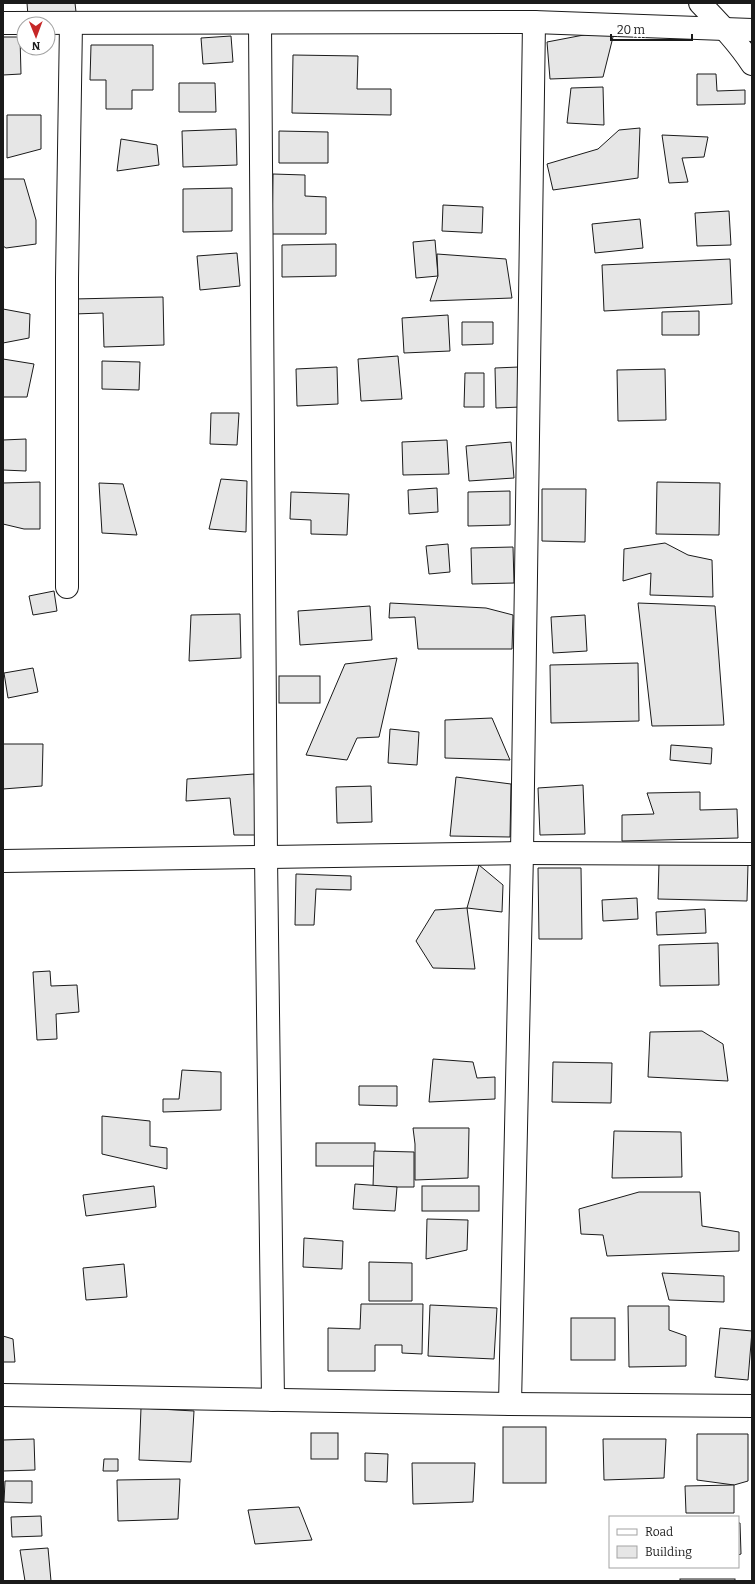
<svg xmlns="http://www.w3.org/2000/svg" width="755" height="1584" font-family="Bitter,serif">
<rect width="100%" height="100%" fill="#fff"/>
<g fill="#e6e6e6" stroke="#1a1a1a">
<path d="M27 3H75L76 12 28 16Z"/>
<path d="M615 29 603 77 550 79 547 42Z"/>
<path d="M231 36 233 62 203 64 201 38Z"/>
<path d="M3 37H20L21 74 3 75Z"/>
<path d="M91 45H153V90H132V109H106V80H90Z"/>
<path d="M293 55 358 56 357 89H391V115L292 113Z"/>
<path d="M697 74H716L717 91 745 90V104L697 105Z"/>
<path d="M179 83H215L216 112H179Z"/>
<path d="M603 87 604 125 567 123 571 88Z"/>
<path d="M7 115H41V149L7 158Z"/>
<path d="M640 128 638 178 553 190 547 164 598 149 619 130Z"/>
<path d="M236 129 237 165 183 167 182 131Z"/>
<path d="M279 131 328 132V163H279Z"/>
<path d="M662 135 708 137 704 157 682 158 688 182 669 183Z"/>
<path d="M121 139 157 145 159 165 117 171Z"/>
<path d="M273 174 305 175V196L326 197V234H272Z"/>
<path d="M3 179H24L36 220V244L6 248 3 246Z"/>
<path d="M232 188V231L183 232V189Z"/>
<path d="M443 205 483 207 482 233 442 231Z"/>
<path d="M729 211 731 245 697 246 695 213Z"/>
<path d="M640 219 643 248 595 253 592 224Z"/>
<path d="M435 240 438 276 416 278 413 242Z"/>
<path d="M336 244V276L282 277V245Z"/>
<path d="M237 253 240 286 200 290 197 256Z"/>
<path d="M437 254 506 259 512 298 430 301 438 276Z"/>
<path d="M730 259 732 304 604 311 602 265Z"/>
<path d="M163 297 164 345 104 347 103 313 74 314 73 299Z"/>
<path d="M3 309 30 314 29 338 3 343Z"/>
<path d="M699 311V335H662V312Z"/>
<path d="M448 315 450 351 404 353 402 318Z"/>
<path d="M462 322H493V344L462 345Z"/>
<path d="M398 356 402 399 361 401 358 359Z"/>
<path d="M3 359 34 364 27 397H3Z"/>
<path d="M102 361 140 362 139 390 102 389Z"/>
<path d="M337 367 338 404 297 406 296 369Z"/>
<path d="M519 367 521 407 496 408 495 368Z"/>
<path d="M665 369 666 420 618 421 617 370Z"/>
<path d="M465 373H484V407H464Z"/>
<path d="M211 413H239L237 445 210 444Z"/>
<path d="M26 439V471L3 470V440Z"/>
<path d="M447 440 449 474 403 475 402 442Z"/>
<path d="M511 442 514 478 469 481 466 446Z"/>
<path d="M221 479 247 481 246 532 209 529Z"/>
<path d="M40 482V529H24L3 524V483Z"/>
<path d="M657 482 720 483 719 535 656 534Z"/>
<path d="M99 483 123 484 137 535 102 533Z"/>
<path d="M437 488 438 512 409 514 408 490Z"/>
<path d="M542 489H586L585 542 542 541Z"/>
<path d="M510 491V525L468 526V492Z"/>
<path d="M291 492 349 494 347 535 311 534V520L290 519Z"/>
<path d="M665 543 688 555 712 560 713 597 650 595 651 573 623 581 624 549Z"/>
<path d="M448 544 450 572 429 574 426 546Z"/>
<path d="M513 547 514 583 472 584 471 548Z"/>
<path d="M54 591 57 611 33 615 29 596Z"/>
<path d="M390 603 486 608 513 615 512 649H418L415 617 389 618Z"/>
<path d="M638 603 715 606 724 725 652 726Z"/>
<path d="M370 606 372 640 300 645 298 611Z"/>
<path d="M240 614 241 658 189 661 191 615Z"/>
<path d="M585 615 587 651 553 653 551 617Z"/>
<path d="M397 658 379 737 357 738 347 760 306 755 345 664Z"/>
<path d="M638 663 639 721 551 723 550 665Z"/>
<path d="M33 668 38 692 8 698 4 673Z"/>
<rect x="279" y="676" width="41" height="27"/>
<path d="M492 718 510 760 445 758V720Z"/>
<path d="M390 729 419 732 417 765 388 763Z"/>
<path d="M3 744H43L42 786 3 789Z"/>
<path d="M671 745 712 748 711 764 670 760Z"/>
<path d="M254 774 256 835H234L230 798 186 801 187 779Z"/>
<path d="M456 777 511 784 510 837 450 836Z"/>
<path d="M583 785 585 834 540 835 538 788Z"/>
<path d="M371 786 372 822 337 823 336 787Z"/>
<path d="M700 792V810L737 809 738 838 622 841V815L654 814 647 793Z"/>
<path d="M659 863 748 864 747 901 658 899Z"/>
<path d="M479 865 503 885 502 912 467 908Z"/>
<path d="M538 868H581L582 939H539Z"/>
<path d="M296 874 351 876V890L316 889 314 925H295Z"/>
<path d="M637 898 638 919 603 921 602 900Z"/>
<path d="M467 908 475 969 433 968 416 941 435 910Z"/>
<path d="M705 909 706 933 657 935 656 912Z"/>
<path d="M718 943 719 985 660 986 659 945Z"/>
<path d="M50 971 51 986 77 985 79 1012 56 1014 57 1039 37 1040 33 972Z"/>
<path d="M702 1031 723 1044 728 1081 648 1077 650 1032Z"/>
<path d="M433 1059 473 1062 477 1078 495 1077V1099L429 1102Z"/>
<path d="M553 1062 612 1063 611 1103 552 1102Z"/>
<path d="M182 1070 221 1072V1110L163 1112V1099H179Z"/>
<path d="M359 1086H397V1106L359 1105Z"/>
<path d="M102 1116 150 1121V1146L167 1148V1169L102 1154Z"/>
<path d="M413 1128H469L468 1178 415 1180V1144Z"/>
<path d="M614 1131 681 1132 682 1177 612 1178Z"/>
<rect x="316" y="1143" width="59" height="23"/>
<path d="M374 1151 414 1152V1187H373Z"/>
<path d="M355 1184 397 1187 395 1211 353 1209Z"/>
<path d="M154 1186 156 1207 86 1216 83 1195Z"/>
<rect x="422" y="1186" width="57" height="25"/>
<path d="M639 1192H700L702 1226 739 1232V1251L607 1256 603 1235 581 1234 579 1209Z"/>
<path d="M427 1219 468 1220 467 1250 426 1259Z"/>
<path d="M304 1238 343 1241 342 1269 303 1267Z"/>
<path d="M369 1262 412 1263V1301H369Z"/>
<path d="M124 1264 127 1297 86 1300 83 1268Z"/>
<path d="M662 1273 724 1276V1302L669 1300Z"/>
<path d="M361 1304H423L422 1354 402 1353V1345H375V1371H328V1328L360 1329Z"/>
<path d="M430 1305 497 1308 494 1359 428 1356Z"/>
<path d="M628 1306H669V1330L686 1336V1366L629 1367Z"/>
<rect x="571" y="1318" width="44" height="42"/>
<path d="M720 1328 752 1331 748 1380 715 1377Z"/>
<path d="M3 1336 13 1339 15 1362H3Z"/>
<path d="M141 1408 194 1411 191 1462 139 1460Z"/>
<rect x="503" y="1427" width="43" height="56"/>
<rect x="311" y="1433" width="27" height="26"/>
<path d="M697 1434H748V1481L734 1485 697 1480Z"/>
<path d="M34 1439 35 1470 3 1471V1440Z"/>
<path d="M603 1439H666L664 1478 604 1480Z"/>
<path d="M365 1453 388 1454 387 1482 365 1481Z"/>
<path d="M104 1459H118V1471H103Z"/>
<path d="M412 1463H475L473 1502 413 1504Z"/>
<path d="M180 1479 178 1519 118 1521 117 1480Z"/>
<path d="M5 1481H32V1503L4 1502Z"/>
<path d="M734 1485V1513H686L685 1486Z"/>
<path d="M299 1507 312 1540 255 1544 248 1510Z"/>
<path d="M41 1516 42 1536 12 1537 11 1517Z"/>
<path d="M738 1523H740L741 1554 738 1555Z"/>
<path d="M48 1548 51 1581H25L20 1550Z"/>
<rect x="680" y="1579" width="55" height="2"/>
</g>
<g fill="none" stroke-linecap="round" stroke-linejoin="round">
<g stroke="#1a1a1a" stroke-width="24">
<g id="minor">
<path d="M3 23 534 22 752 30"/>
<path d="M260 23 266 856 273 1400"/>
<path d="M67 587V278L71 23"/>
<path d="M3 861 522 853 752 854"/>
<path d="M3 1395 510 1404 752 1406"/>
<path d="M510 1404 522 853 534 22"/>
</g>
</g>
<g stroke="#1a1a1a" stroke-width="24">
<path id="major" d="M700 3C718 22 737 41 752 64"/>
</g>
<use href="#minor" stroke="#fff" stroke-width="22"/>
<use href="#major" stroke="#fff" stroke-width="22"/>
</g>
<rect width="755" height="1584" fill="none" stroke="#1a1a1a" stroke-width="8"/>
<rect x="609" y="1516" width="130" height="52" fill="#ffffff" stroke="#a3a3a3"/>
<rect x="617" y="1529" width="20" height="6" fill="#ffffff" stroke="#a3a3a3"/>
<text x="645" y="1536" font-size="12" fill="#1a1a1a">Road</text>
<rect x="617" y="1546" width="20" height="12" fill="#e6e6e6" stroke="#a3a3a3"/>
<text x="645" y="1556" font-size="12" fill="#1a1a1a">Building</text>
<g transform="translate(36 36) rotate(179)"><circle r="19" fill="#ffffff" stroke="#a3a3a3"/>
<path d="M0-3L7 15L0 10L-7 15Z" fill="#c62828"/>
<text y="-6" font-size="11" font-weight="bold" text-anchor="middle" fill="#1a1a1a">N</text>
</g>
<path d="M611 34v6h81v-6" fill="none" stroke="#1a1a1a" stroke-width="2"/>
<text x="617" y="34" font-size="12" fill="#1a1a1a" stroke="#ffffff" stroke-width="3" paint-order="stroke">20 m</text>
</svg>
